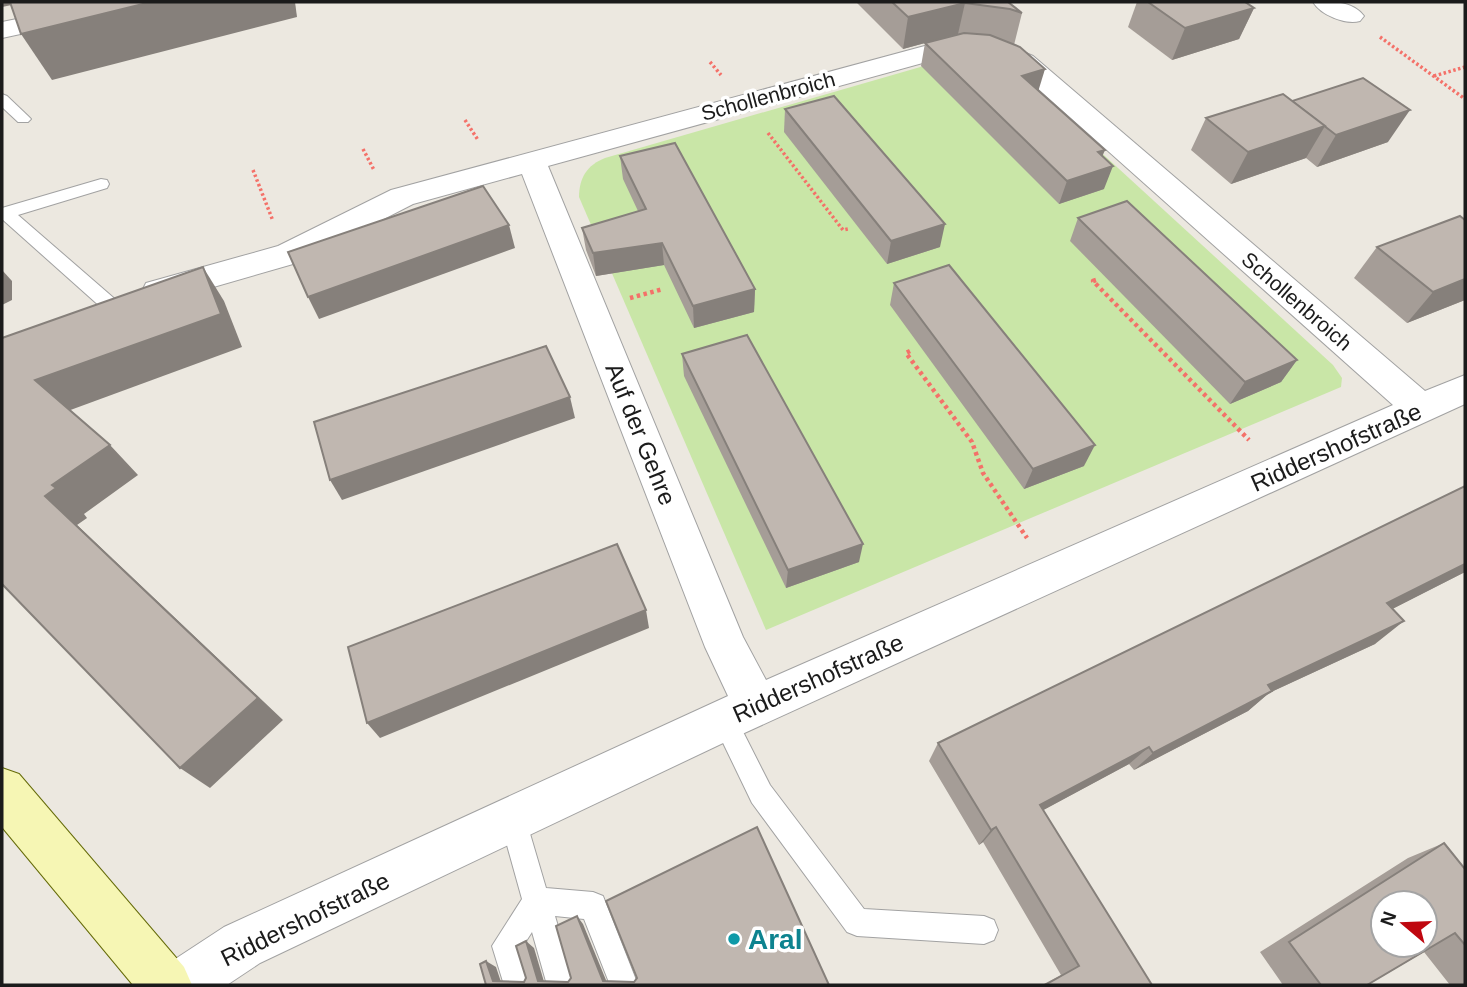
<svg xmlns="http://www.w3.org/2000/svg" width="1467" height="987" font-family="Arial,sans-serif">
<rect width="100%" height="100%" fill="#ece8e0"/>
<path fill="#c9e6a7" d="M955 57 1010 69 1333 365 1342 378 1341 387 766 630 579 197C579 178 587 165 605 158Z"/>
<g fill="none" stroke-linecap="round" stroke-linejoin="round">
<g stroke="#a2a2a2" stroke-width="2">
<g id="service">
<path d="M2 94 7 96 28 116 31 119 28 122H18L2 107Z"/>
<path d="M101 179 107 180 109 184 107 188 18 215 116 300 119 305 116 310H104L2 219V208Z"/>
<path d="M724 708 733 712 770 785 864 909 984 916 994 920 998 930 994 940 984 944 857 936 847 932 752 803 712 720 715 712Z"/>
<path d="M513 807 522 811 526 820 546 888 593 892 603 896 638 985H610L584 919 555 916 575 985H547L532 932 521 949 532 985H504L492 946 522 899 500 820 504 811Z"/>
</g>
</g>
<g stroke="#a2a2a2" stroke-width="2">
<g id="minor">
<path d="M101 2H148L145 7 136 9 2 38V22Z"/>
<path d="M1313 2C1331 2 1352 0 1364 16L1360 21C1345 25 1321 15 1313 2Z"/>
<path d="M958 37 1002 43 1033 56 1425 391 1465 375V404L740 735 260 963 227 985H155L163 967 224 927 728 696 705 647 522 174 413 204 300 262 158 303 146 299 142 291 146 283 278 246 391 190ZM959 53 985 55 1015 68 1393 405 766 680 743 637 548 166Z"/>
</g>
</g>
<g stroke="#656b08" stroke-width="2">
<path id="secondary" d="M2 768 19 774 184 967 192 985H133L2 827Z"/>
</g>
<g stroke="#f47169" stroke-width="3.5" stroke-dasharray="2.5 2.5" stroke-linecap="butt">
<path d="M1380 37 1465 99"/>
<path d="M710 62 721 75"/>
<path d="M1434 76 1465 67"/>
<path d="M465 120 478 140"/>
<path d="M768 133 843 230 848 229"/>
<path d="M363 149 374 170"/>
<path d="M253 170 273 221"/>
</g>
<g stroke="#f47169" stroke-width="4.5" stroke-dasharray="3.5 3.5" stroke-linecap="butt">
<path d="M1096 280 1093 281 1249 440"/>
<path d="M630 298 663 289"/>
<path d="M910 351 906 353 972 442 983 473 1027 538"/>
</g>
<use href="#service" fill="#fff" fill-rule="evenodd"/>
<use href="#minor" fill="#fff" fill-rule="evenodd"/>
<use href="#secondary" fill="#f6f6b4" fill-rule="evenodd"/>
</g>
<g fill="#a59d97">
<path d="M856 2H1008L1022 13 1014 45 1038 90 1102 156 1104 189 1059 204 921 66 925 43 903 49Z"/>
<path d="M1137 2H1245L1254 8 1239 39 1172 60 1128 27Z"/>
<path d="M1292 101 1388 142 1317 167 1306 158 1231 184 1191 150 1206 118Z"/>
<path d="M785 109 940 247 887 264 784 132Z"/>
<path d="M620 156 755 289 754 312 694 328 664 265 596 276 586 250 582 228 638 211 623 179Z"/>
<path d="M1078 218 1297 360 1281 382 1230 404 1070 241Z"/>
<path d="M1465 220V300L1407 323 1354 278 1377 247Z"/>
<path d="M894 283 1084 466 1024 489 890 305Z"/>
<path d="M682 354 859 562 786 588 684 376Z"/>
<path d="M1465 486V572L1392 609 1375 644 1269 693 1248 711 1134 770 1129 764 1043 810 1152 985H1042L1061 975 983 842 979 845 929 761 938 743Z"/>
<path d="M1444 843 1465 869V985H1450L1424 952 1367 985H1283L1260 952 1408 858Z"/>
</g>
<g fill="#86807b">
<path d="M2 2H26L2 7Z"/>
<path d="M151 2H295L297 17 52 80 21 34Z"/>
<path d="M965 3 958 34 903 49 908 17Z"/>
<path d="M1254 8 1239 39 1172 60 1185 28Z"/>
<path d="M1045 69 1038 92 1022 76Z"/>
<path d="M1410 110 1388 142 1317 167 1336 135Z"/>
<path d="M1325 126 1306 158 1231 184 1248 152Z"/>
<path d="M1105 150 1096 171 1113 166 1104 189 1059 204 1067 181 1098 152Z"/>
<path d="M945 224 940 247 887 264 891 241Z"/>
<path d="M509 225 515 248 319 319 308 297Z"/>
<path d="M662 243 664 265 596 276 593 253Z"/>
<path d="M203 267 224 301 242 347 65 412 35 380Z"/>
<path d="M2 270 12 281V300L2 305Z"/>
<path d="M1465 279V300L1407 323 1433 292Z"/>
<path d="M755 289 754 312 694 328 693 306Z"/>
<path d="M1297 360 1281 382 1230 404 1245 382Z"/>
<path d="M570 397 575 418 342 500 330 480Z"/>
<path d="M110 445 138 475 84 514 87 518 77 525 283 720 210 788 180 768 45 496 52 485Z"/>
<path d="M1095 445 1084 466 1024 489 1033 469Z"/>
<path d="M863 544 859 562 786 588 788 570Z"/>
<path d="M1465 564V572L1359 626 1387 603Z"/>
<path d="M646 610 649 628 380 738 367 723Z"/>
<path d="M1404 621 1375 644 1269 693 1248 711 1134 770 1153 753 1268 685Z"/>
<path d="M1149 747 1129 764 1025 820 1040 805Z"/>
<path d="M996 827 983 842 979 845 991 830Z"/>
<path d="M577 916 583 924 608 985 603 981Z"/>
<path d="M526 941 534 948 545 985 538 981Z"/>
<path d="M486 961 496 967 502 985 493 981Z"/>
</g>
<g fill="#c0b7b0" stroke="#86807b" stroke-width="2" fill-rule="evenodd">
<path d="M10 2H151L21 34Z"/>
<path d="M892 2H1008L1022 13 1010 9 965 3 908 17Z"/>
<path d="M1148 2H1245L1254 8 1185 28Z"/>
<path d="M964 33 990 35 1020 47 1045 69 1022 76 1105 150 1098 152 1113 166 1067 181 925 43Z"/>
<path d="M1363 78 1410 110 1336 135 1292 101Z"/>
<path d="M1283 94 1325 126 1248 152 1206 118Z"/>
<path d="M834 96 945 224 891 241 785 109Z"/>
<path d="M675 143 755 289 693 306 662 243 593 253 582 228 646 209 620 156Z"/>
<path d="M483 186 509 225 308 297 288 252Z"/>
<path d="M1127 201 1297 360 1245 382 1078 218Z"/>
<path d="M1460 216 1465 220V279L1433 292 1377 247Z"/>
<path d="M949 265 1095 445 1033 469 894 283Z"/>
<path d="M203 267 221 314 35 380 110 445 52 485 56 488 45 496 258 698 180 768 2 584V338Z"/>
<path d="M747 335 863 544 788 570 682 354Z"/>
<path d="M546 346 570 397 330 480 314 422Z"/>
<path d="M1465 486V564L1387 603 1404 621 1268 685 1272 691 1153 753 1149 747 1040 805 1152 985H1045L1079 966 996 827 991 830 938 743Z"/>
<path d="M617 544 646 610 367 723 348 647Z"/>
<path d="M757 827 829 985H486L480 964 486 961 493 981 524 982 526 978 516 946 526 941 538 981 568 982 571 978 556 926 577 916 603 981 634 982 637 978 606 901Z"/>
<path d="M1444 843 1465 869V945L1455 933 1367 985H1321L1289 942ZM1383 903H1425V945H1383Z"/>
</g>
<circle fill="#0f9aa8" stroke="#fff" stroke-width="2.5" cx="734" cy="939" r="7"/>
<g text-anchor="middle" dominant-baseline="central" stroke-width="7" stroke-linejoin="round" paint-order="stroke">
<g font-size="21" fill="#1b1b1b" stroke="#fff">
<text transform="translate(768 96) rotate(-15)">Schollenbroich</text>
<text transform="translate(1297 301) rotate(41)">Schollenbroich</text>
</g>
<g font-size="24" fill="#1b1b1b" stroke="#fff">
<text transform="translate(641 434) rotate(68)">Auf der Gehre</text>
<text transform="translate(1336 447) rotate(-24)">Riddershofstraße</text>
<text transform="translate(818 678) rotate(-24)">Riddershofstraße</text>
<text transform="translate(305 919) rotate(-26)">Riddershofstraße</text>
</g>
<g font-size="28" font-weight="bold" fill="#0d838f" stroke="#fff" text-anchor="start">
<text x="748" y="939">Aral</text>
</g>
</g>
<rect width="1467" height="987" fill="none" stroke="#1b1b1b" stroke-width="7"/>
<g transform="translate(1404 924) rotate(289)"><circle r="33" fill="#ffffff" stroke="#a4a4a4" stroke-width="2"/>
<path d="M0-5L12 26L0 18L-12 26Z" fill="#bf070f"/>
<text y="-10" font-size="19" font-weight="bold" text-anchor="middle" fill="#1b1b1b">N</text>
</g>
</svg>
